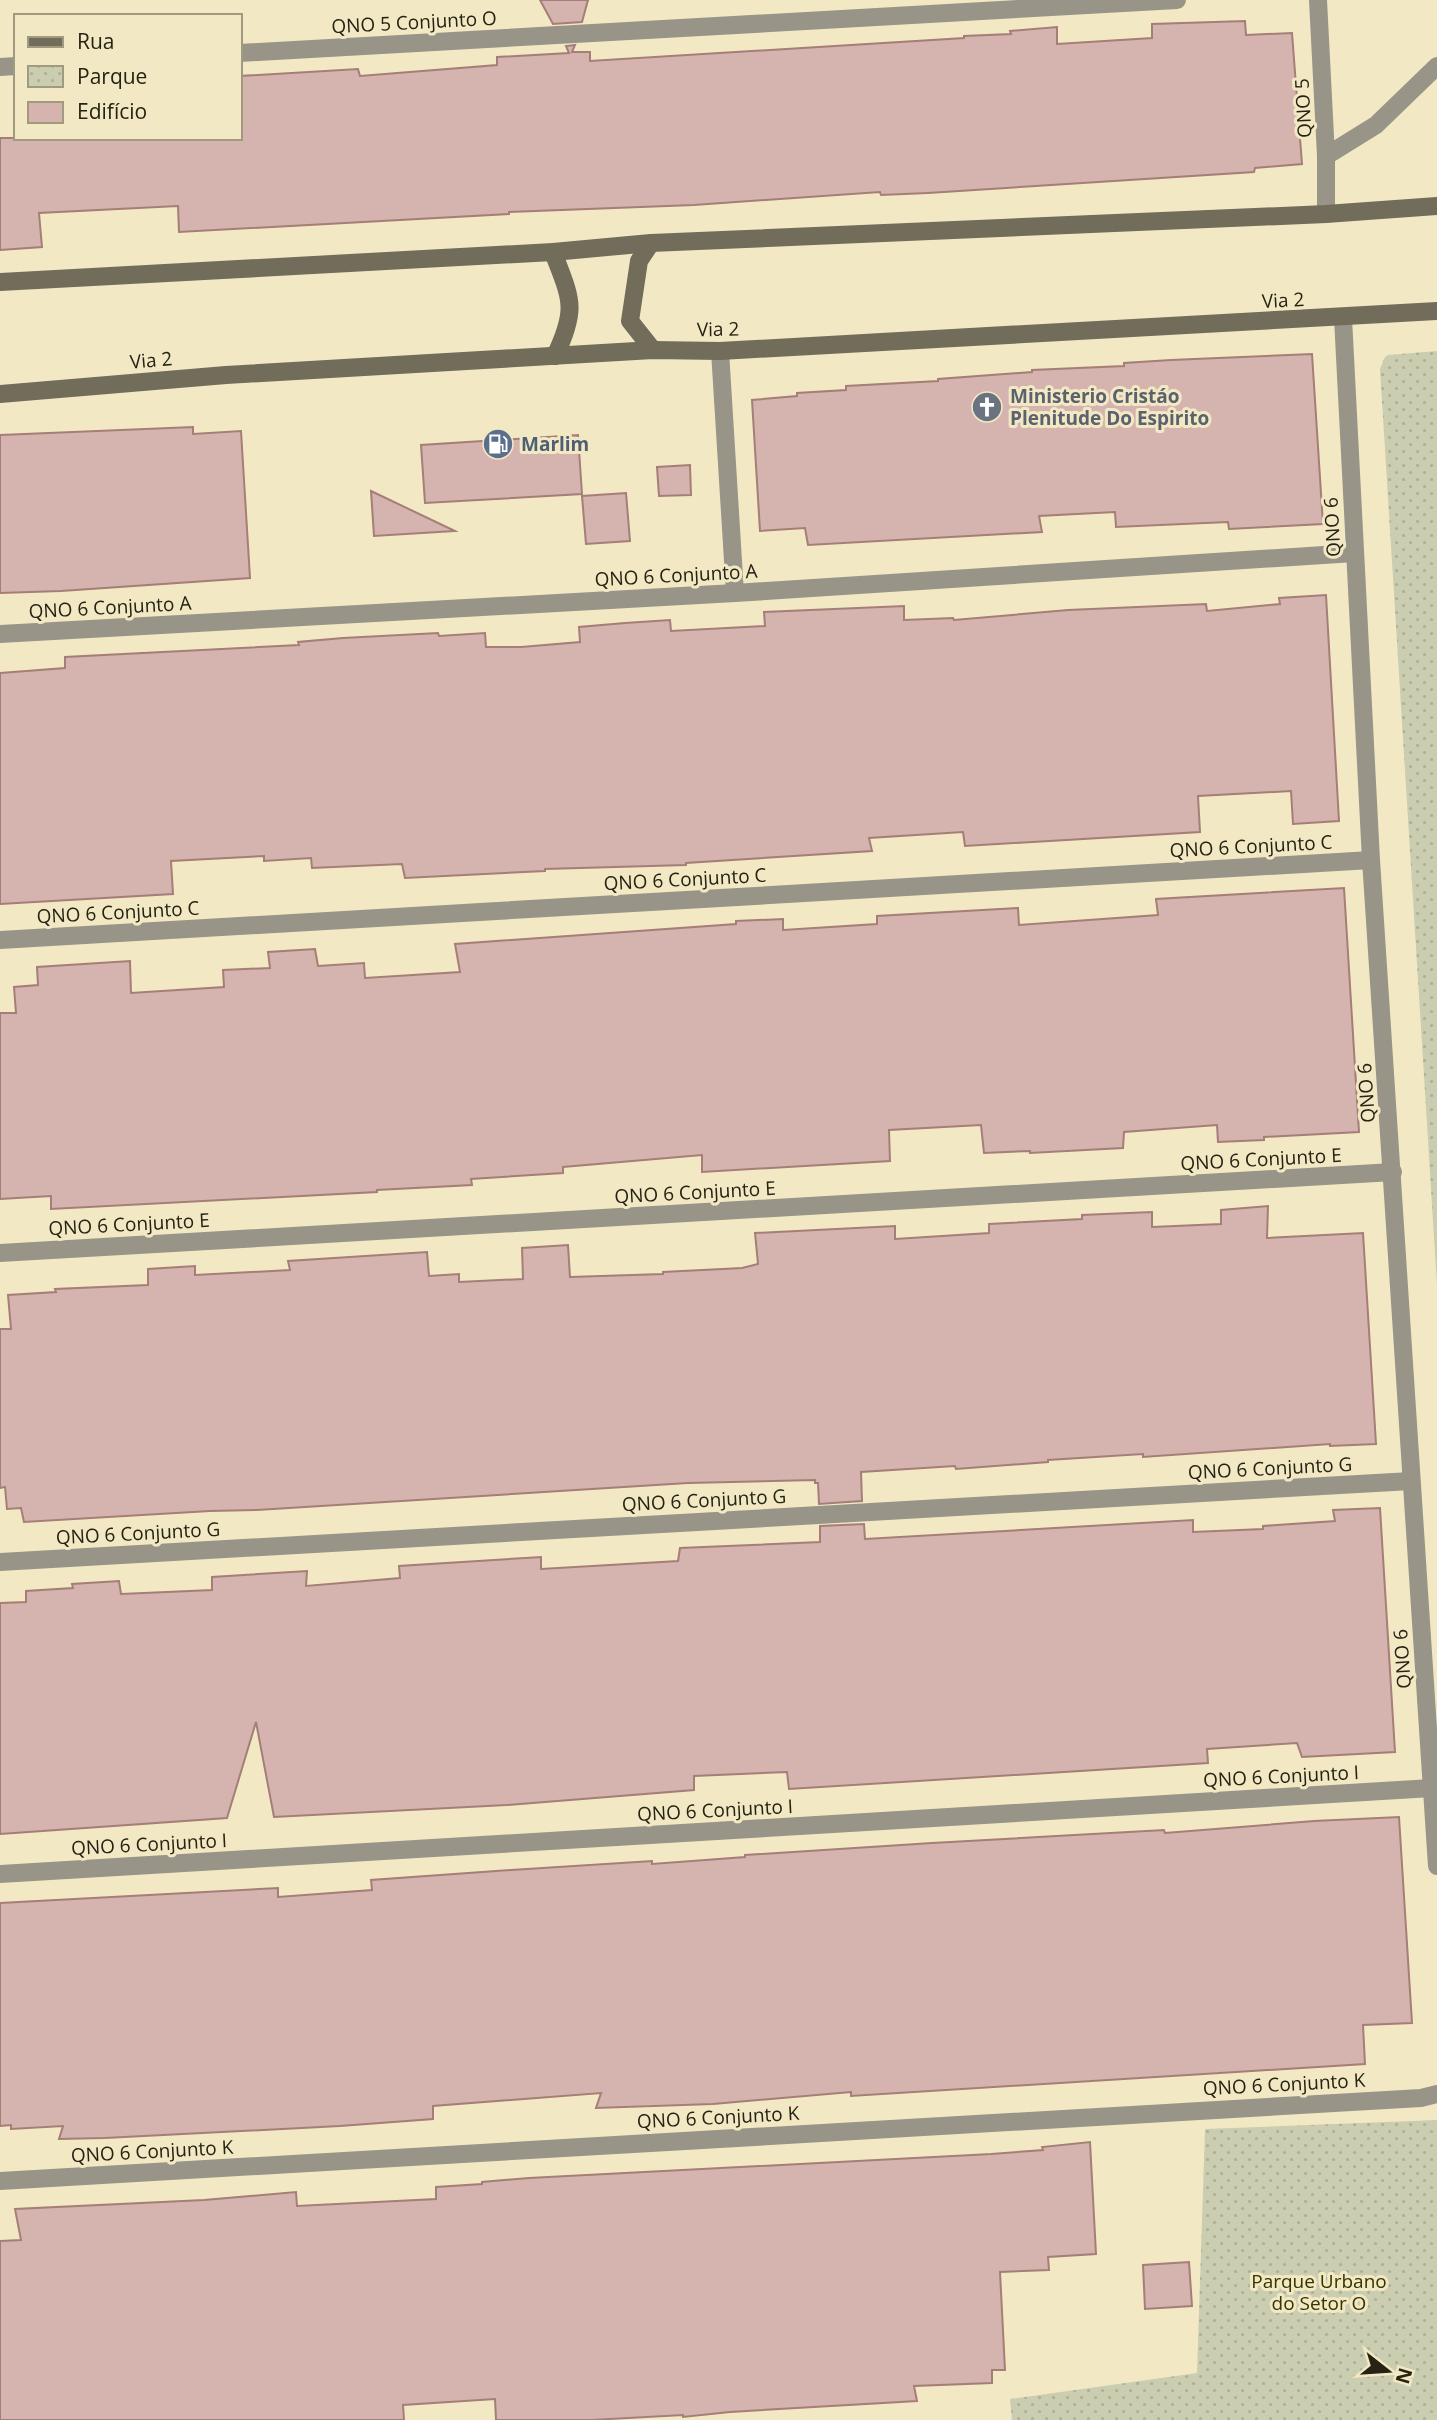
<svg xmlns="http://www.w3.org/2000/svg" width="1437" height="2420" font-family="'Open Sans',sans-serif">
<defs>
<pattern id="park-dots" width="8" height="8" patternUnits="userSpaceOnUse" patternTransform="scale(1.75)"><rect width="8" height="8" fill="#cbcdb1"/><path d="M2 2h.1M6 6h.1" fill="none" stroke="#aeb097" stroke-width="1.8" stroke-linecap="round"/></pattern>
</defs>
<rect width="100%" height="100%" fill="#f2e9c4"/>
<g fill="url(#park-dots)">
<path d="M1437 351V1285L1380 369 1385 357 1388 355Z"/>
<path d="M1437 2120V2420H1012L1010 2399 1197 2373 1205 2129Z"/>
</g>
<g fill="#d5b3ae" stroke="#a57e78" stroke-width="2">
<path d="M540 0H588L582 22 553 24Z"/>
<path d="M1245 21 1246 35 1292 33 1302 164 1255 168 1254 172 928 193 881 195 880 192 694 205 509 212V214L179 232 178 206 39 213 42 247 0 250V138H240V76L358 69 360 76 497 65V57L569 53 566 46 575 45 572 52H590V61L964 38V36L1011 34 1010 31 1057 27V44L1152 38V24Z"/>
<path d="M1312 354 1323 524 1229 529 1228 522 1116 527 1115 512 1039 516 1042 532 808 545 805 528 760 531 752 400 797 396V393L846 390V386L938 381V379L1032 372V370L1124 366V363L1171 360Z"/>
<path d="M193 427V434L241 431 250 578 61 591 0 593V435Z"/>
<path d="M578 435 582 494 425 503 421 445Z"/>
<path d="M690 465 691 495 659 496 657 467Z"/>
<path d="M371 491 455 531 374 536Z"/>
<path d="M626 493 630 541 586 544 582 496Z"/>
<path d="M1326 595 1339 821 1293 824 1291 791 1198 796 1200 832 965 846 963 832 869 838 872 851 686 863V865L545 869V871L405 878 402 864 312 868 311 858 264 861V856L171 861 173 894 0 904V673L65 668V657L299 645 298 642 343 638 438 633 439 636 485 633 486 647H521L580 642 579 627 625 623 670 620 671 631 765 626 764 612 904 606V620L953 618 954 620 1068 610 1206 604 1207 611 1280 604 1279 598Z"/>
<path d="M1344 888 1359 1132 1264 1137V1140L1218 1142 1217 1125 1124 1132 1123 1148 1030 1153V1151L984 1153 981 1125 889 1130 890 1161 702 1172V1155L563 1167V1173L471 1179 472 1185 377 1190V1192L51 1209V1196L0 1199V1013H16L14 987 38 985 37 967 130 961 131 993 224 987 223 970 270 968 268 952 315 949 318 966 364 963 365 978 460 972 455 944 736 924V921L783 919V930L877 924V916L1018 908 1019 925 1158 915 1156 899Z"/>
<path d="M1268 1206 1267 1238 1363 1233 1376 1444 1330 1446V1444L1143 1457V1454L1048 1460V1462L956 1469 955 1466 861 1472 862 1501 819 1504 818 1483H815V1480L688 1483 257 1510 210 1511 24 1522 21 1508 7 1509 5 1487 0 1488V1329H11L8 1295 56 1292 55 1289 148 1285V1269L195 1266V1275L290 1270 288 1261 427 1252 429 1276 459 1274V1282L523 1279 522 1248 568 1245 570 1277 663 1274V1272L742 1268 758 1264 755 1233 895 1226V1239L989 1233V1224L1082 1219V1215L1152 1212V1227L1221 1224V1210Z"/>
<path d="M1380 1508 1395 1752 1302 1757 1297 1743 1207 1749 1208 1763 789 1789 787 1772 694 1776V1790L507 1805 274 1817 256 1722 227 1818 0 1834V1603L26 1602V1591L73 1588 72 1584 119 1581 121 1594 212 1590V1577L307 1571 306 1586 400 1578 399 1566 541 1557V1569L678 1561 680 1548 820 1542V1526L864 1524 865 1539 1193 1520V1532L1263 1529V1526L1335 1521 1333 1510Z"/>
<path d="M1399 1817 1412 2023 1363 2025 1365 2064 851 2096V2092L713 2104 596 2108 601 2093 433 2106V2119L340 2126 105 2138 59 2139 63 2126 11 2129V2125L0 2126V1903L278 1888V1897L372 1890 371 1880 511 1870 652 1861V1864L745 1857V1855L932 1843 1164 1830 1165 1833 1314 1821Z"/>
<path d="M1090 2142 1096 2254 1048 2257 1049 2270 1000 2272 1005 2370H992V2383L914 2386 917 2401 730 2412 683 2417V2415L592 2420H496L495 2399 403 2405 404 2420H0V2241L21 2240 15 2209 204 2200 296 2192 297 2206 436 2199V2187L482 2184V2182L529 2178 991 2154 1043 2150 1042 2147Z"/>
<path d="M1189 2262 1192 2306 1145 2309 1143 2265Z"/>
</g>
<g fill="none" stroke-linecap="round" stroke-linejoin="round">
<g stroke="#989488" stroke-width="18">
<path d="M1318 0 1326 156V214"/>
<path d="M240 53 1177 0"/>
<path d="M0 67 16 66"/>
<path d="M1326 156 1376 125 1437 66"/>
<path d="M1343 318 1371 860 1437 1866"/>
<path d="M720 351 735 593"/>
<path d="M0 634 735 593 1354 553"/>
<path d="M0 940 1371 860"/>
<path d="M0 1253 1393 1172"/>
<path d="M0 1562 1411 1481"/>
<path d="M0 1874 1432 1788"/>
<path d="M0 2181 1421 2098 1437 2094"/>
</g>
<g stroke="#726c5b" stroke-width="18">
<path d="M651 243 639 261 630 321 653 350"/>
<path d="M553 252C571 299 578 308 555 356"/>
<path d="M0 282 553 252 651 243 1326 214 1437 206"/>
<path d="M0 394 226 375 653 350 720 351 1437 311"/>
</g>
</g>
<defs>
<g id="church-disc" transform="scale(1.575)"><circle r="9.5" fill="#6b7280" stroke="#f2e9c4"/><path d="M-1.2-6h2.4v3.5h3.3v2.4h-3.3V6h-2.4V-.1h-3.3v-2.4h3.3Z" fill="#fff"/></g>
<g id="fuel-disc" transform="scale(1.575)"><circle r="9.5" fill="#5c6f8a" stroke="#f2e9c4"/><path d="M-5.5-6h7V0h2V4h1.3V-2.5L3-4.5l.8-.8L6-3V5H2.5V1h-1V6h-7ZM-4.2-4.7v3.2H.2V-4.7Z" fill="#fff"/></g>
</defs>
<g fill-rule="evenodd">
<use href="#church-disc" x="987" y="407"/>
<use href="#fuel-disc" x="498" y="444"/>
</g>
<g text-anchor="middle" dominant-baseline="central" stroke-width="6" stroke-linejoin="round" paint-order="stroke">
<g font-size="19" fill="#262315" stroke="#f2e9c4">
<text transform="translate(414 22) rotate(-3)">QNO 5 Conjunto O</text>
<text transform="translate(1303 108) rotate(-93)">QNO 5</text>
<text transform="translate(1283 300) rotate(-3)">Via 2</text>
<text transform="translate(718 329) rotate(-1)">Via 2</text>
<text transform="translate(151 360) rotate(-5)">Via 2</text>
<text transform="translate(1332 527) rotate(-93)">QNO 6</text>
<text transform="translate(676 575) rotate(-3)">QNO 6 Conjunto A</text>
<text transform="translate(110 607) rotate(-3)">QNO 6 Conjunto A</text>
<text transform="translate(1251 846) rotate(-3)">QNO 6 Conjunto C</text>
<text transform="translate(685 879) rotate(-3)">QNO 6 Conjunto C</text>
<text transform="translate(118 912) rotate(-3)">QNO 6 Conjunto C</text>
<text transform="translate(1366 1093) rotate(-94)">QNO 6</text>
<text transform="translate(1261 1159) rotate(-3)">QNO 6 Conjunto E</text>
<text transform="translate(695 1192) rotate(-3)">QNO 6 Conjunto E</text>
<text transform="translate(129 1224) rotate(-3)">QNO 6 Conjunto E</text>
<text transform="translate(1270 1468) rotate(-3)">QNO 6 Conjunto G</text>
<text transform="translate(704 1500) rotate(-3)">QNO 6 Conjunto G</text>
<text transform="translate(138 1533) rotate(-3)">QNO 6 Conjunto G</text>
<text transform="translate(1402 1659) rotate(-94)">QNO 6</text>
<text transform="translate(1281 1776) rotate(-3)">QNO 6 Conjunto I</text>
<text transform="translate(715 1810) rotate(-3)">QNO 6 Conjunto I</text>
<text transform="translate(149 1844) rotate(-3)">QNO 6 Conjunto I</text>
<text transform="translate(1284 2084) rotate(-3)">QNO 6 Conjunto K</text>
<text transform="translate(718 2117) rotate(-3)">QNO 6 Conjunto K</text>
<text transform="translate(152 2151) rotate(-3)">QNO 6 Conjunto K</text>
</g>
<g font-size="19" font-weight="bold" fill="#5b616d" stroke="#f2e9c4" text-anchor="start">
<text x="1010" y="396">Ministerio Cristáo<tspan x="1010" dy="22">Plenitude Do Espirito</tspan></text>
</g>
<g font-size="19" font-weight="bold" fill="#4e5e75" stroke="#f2e9c4" text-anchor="start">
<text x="521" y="444">Marlim</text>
</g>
<g font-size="19" fill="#343500" stroke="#f2e9c4">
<text x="1319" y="2281">Parque Urbano<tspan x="1319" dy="22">do Setor O</tspan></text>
</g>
</g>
<rect x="14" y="14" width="228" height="126" fill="#f2e9c4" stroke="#a09a7e" stroke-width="2"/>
<rect x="28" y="37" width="35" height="10" fill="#726c5b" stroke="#a09a7e" stroke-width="2"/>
<text x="77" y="49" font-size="21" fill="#262315">Rua</text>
<rect x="28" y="66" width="35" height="21" fill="url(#park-dots)" stroke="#a09a7e" stroke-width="2"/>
<text x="77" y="84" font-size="21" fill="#262315">Parque</text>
<rect x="28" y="102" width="35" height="21" fill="#d5b3ae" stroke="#a09a7e" stroke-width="2"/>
<text x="77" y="119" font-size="21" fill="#262315">Edifício</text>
<g transform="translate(1388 2371) rotate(107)" stroke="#f2e9c4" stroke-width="5" paint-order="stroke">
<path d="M0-5L12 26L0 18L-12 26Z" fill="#262315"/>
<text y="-10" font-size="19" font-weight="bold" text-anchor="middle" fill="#262315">N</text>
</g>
</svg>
